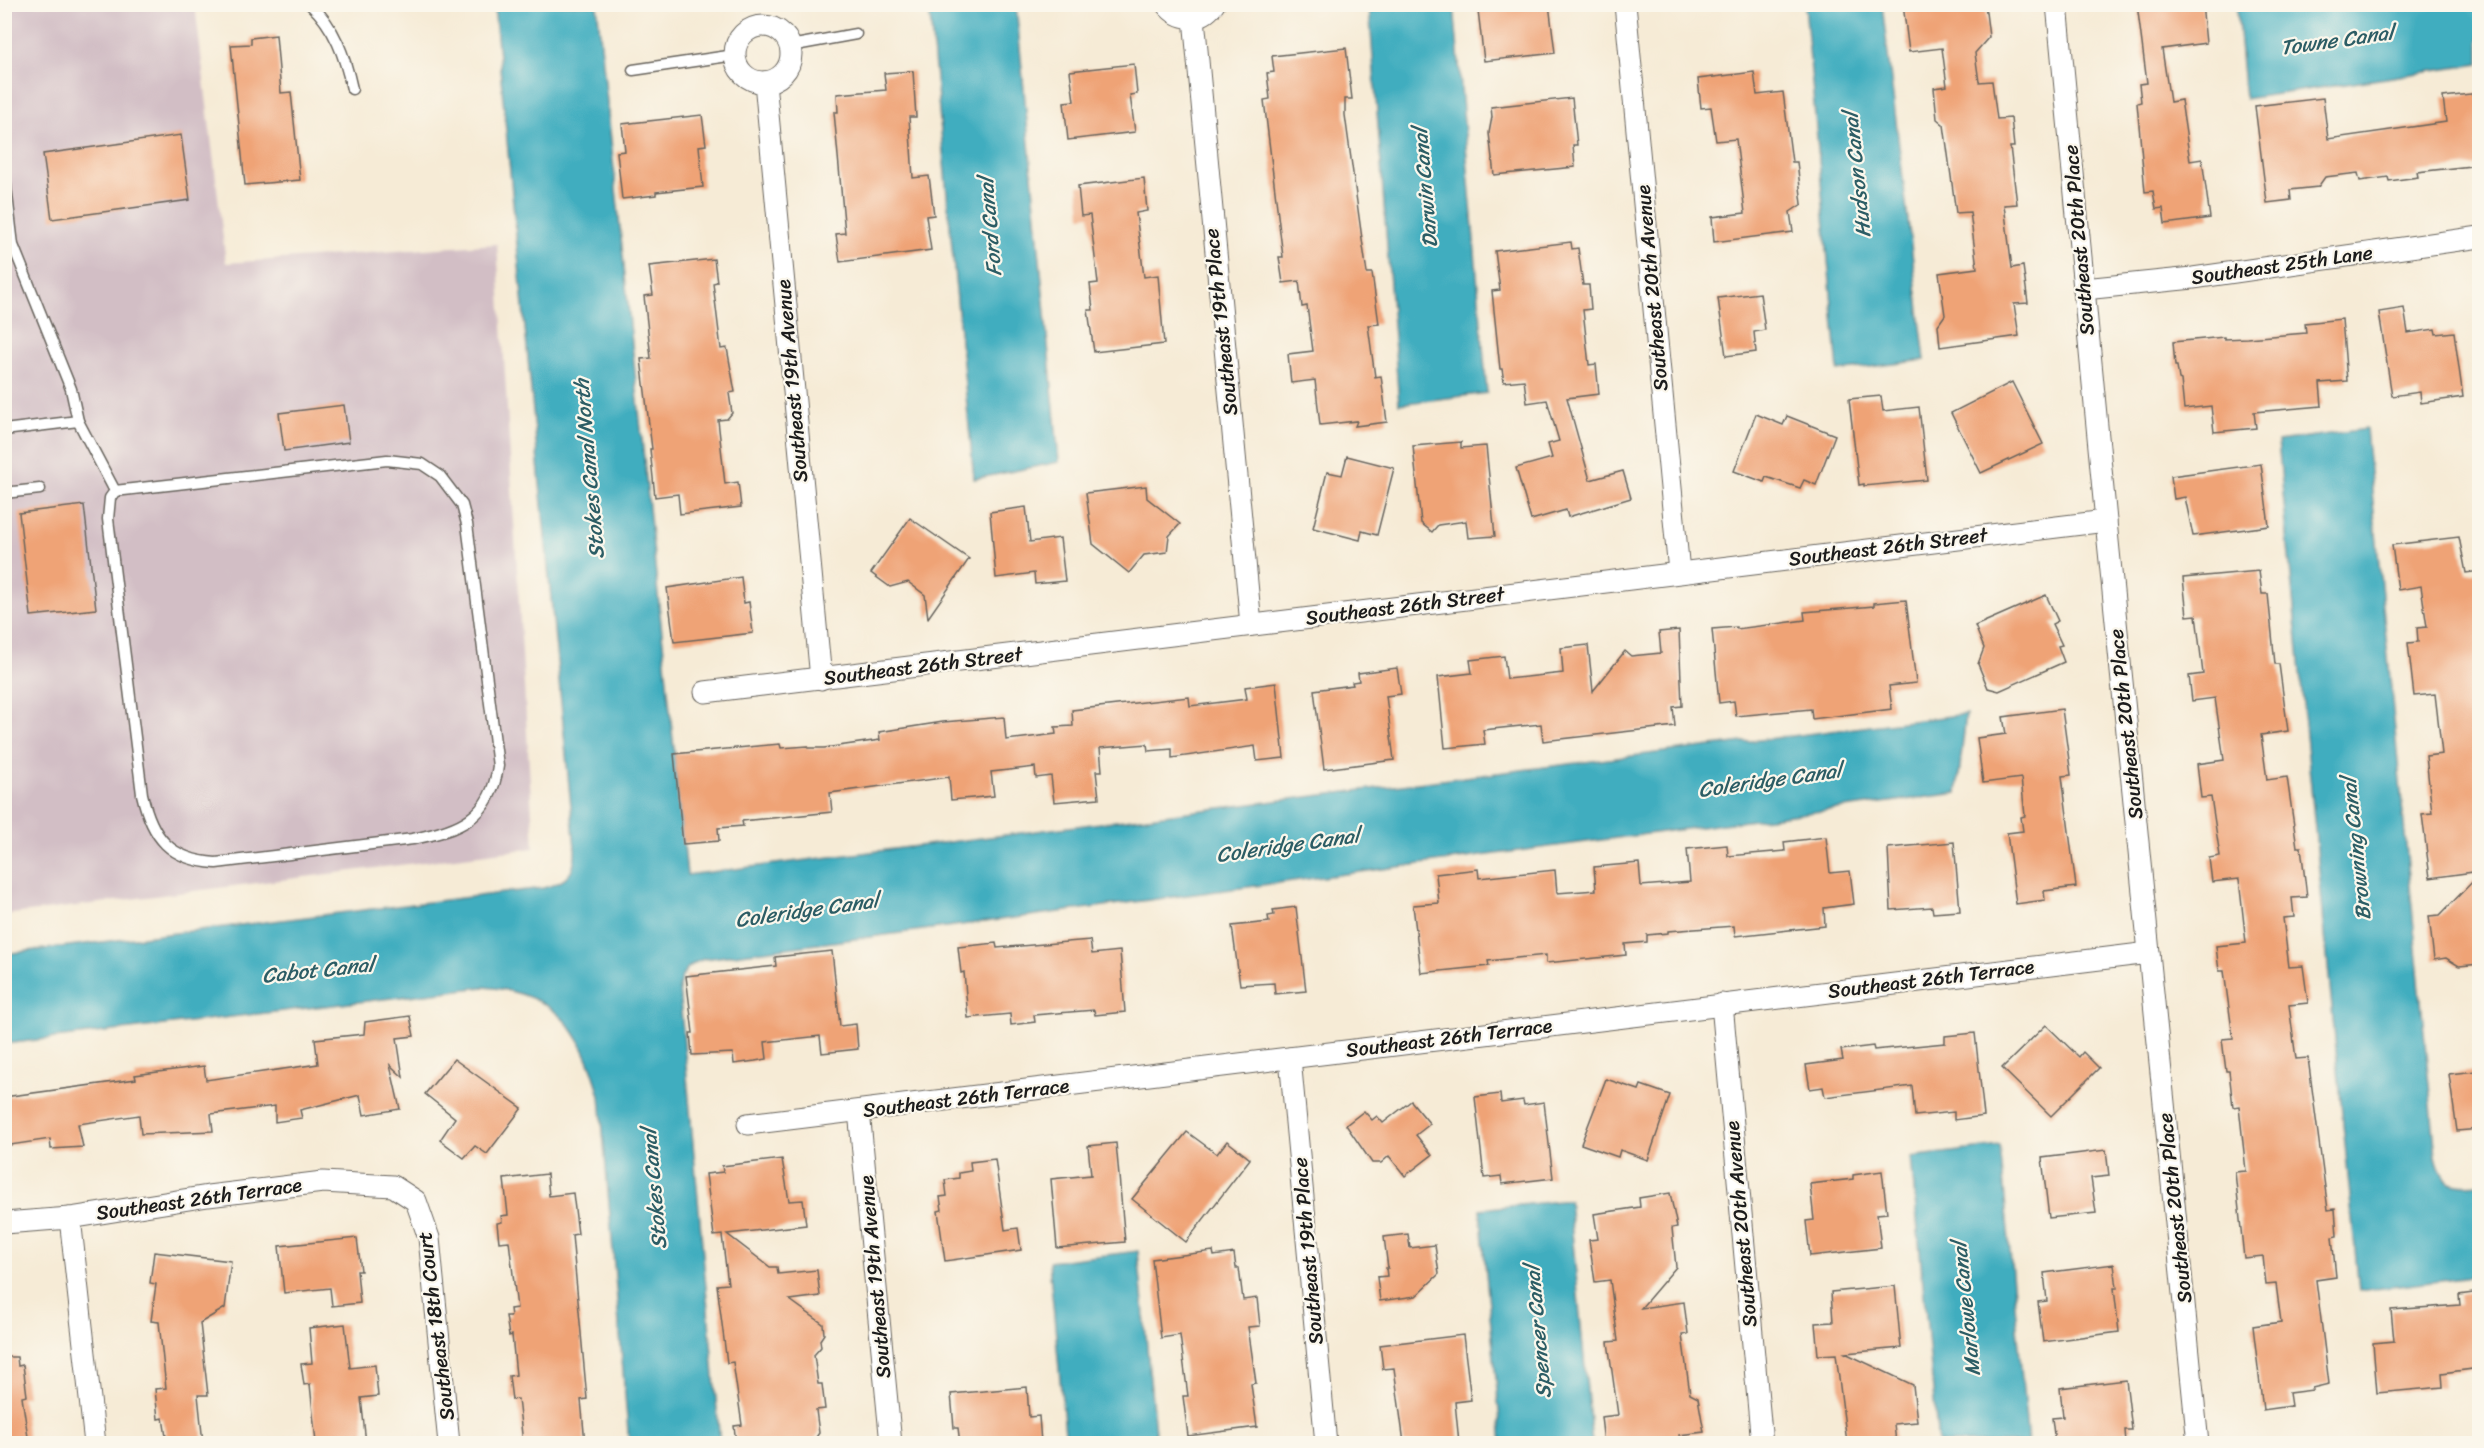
<svg xmlns="http://www.w3.org/2000/svg" width="2484" height="1448" font-family="Sriracha,sans-serif">
<rect width="100%" height="100%" fill="#fbf7ec"/>
<filter id="ink" filterUnits="userSpaceOnUse"><feTurbulence type="fractalNoise" baseFrequency=".0167" numOctaves="2"/><feDisplacementMap in="SourceGraphic" scale="12" xChannelSelector="R" yChannelSelector="G"/><feConvolveMatrix kernelMatrix="1 2 1 2 8 2 1 2 1" color-interpolation-filters="sRGB"/></filter>
<filter id="wash" filterUnits="userSpaceOnUse"><feTurbulence type="fractalNoise" baseFrequency=".008" numOctaves="4" result="noise"/><feDisplacementMap in="SourceGraphic" scale="24" xChannelSelector="R" yChannelSelector="G"/><feGaussianBlur stdDeviation="1.35" result="paint"/><feColorMatrix in="noise" values="0 0 0 0 0 0 0 0 0 0 0 0 0 0 0 0 0 1.4 0 .05"/><feComposite in="paint" operator="in"/></filter>
<g filter="url(#wash)">
<rect width="100%" height="100%" fill="#f6ebd6"/>
<path fill="#d2bec5" d="M4 5H195L226 263 497 244 534 848 5 915Z"/>
<g fill="#40adbf" stroke="#2e646e" stroke-width="1.5">
<path d="M2260 4 2479 5V64L2245 99 2237 8Z"/>
<path d="M494 5H597L687 875 1966 714 1957 793 704 959C689 964 681 972 679 988L720 1443H629L600 1096C583 1029 556 993 484 987L5 1044 4 954 543 888C567 882 576 874 575 848Z"/>
<path d="M929 5H1016L1059 462 974 479Z"/>
<path d="M1369 5H1454L1487 393 1399 404Z"/>
<path d="M1805 5H1882L1925 360 1838 371Z"/>
<path d="M2366 429 2436 1157C2442 1184 2454 1187 2479 1184L2480 1276 2359 1291 2278 441Z"/>
<path d="M2000 1146 2028 1443H1938L1911 1157Z"/>
<path d="M1569 1200 1592 1443H1502L1480 1209Z"/>
<path d="M1138 1251 1156 1443H1066L1049 1262Z"/>
</g>
<g id="blocks">
<g fill="#efa376">
<path d="M1497 4H1549L1555 53 1484 61 1478 10 1497 8Z"/>
<path d="M1903 4H1985L1989 37 1975 53 1979 82 1992 81 1997 119 2011 118 2014 147H2010L2017 204 2004 205 2012 268 2023 266 2028 303 2014 304 2019 336 1940 347 1938 325 1945 315 1939 273 1977 268 1970 212 1956 213 1944 125 1937 119 1934 88 1947 86 1942 48 1909 52Z"/>
<path d="M2137 4H2202L2206 43 2162 49 2170 102 2181 100 2190 161 2202 159 2210 218 2165 224 2163 208 2156 209 2153 191 2145 192 2137 103 2141 102 2139 84 2147 83Z"/>
<path d="M276 35 281 93 291 92 300 180 245 185 231 45 251 44V38Z"/>
<path d="M1346 48 1352 99H1345V115L1363 246 1367 273H1372L1379 324 1368 325 1375 377 1381 376 1387 422 1355 426 1357 421 1320 425 1315 380 1291 383 1288 354 1313 351 1307 306 1302 307 1299 281 1283 283 1279 257H1283L1264 100 1270 99 1267 73 1274 72 1272 56Z"/>
<path d="M1134 64 1137 94 1130 95 1135 132 1068 140 1064 102 1074 101 1070 71Z"/>
<path d="M913 71 916 117H909L913 178 929 176 934 215 926 216 931 250 840 262 836 234 845 233 834 112H838L837 94 886 90 884 73Z"/>
<path d="M1754 72 1757 95 1783 92 1792 162H1797L1802 204 1790 212 1793 232 1714 242 1712 217 1745 213 1736 139 1716 141 1711 107 1701 108 1698 79Z"/>
<path d="M2480 93V165L2417 172 2418 177 2389 181 2388 177 2360 181 2358 173 2325 177 2318 187 2290 190 2291 200 2267 203 2255 106 2323 98 2328 139 2446 122 2443 97Z"/>
<path d="M1572 98 1577 145H1573L1575 167 1494 175 1489 133 1492 117 1491 107Z"/>
<path d="M702 115 706 145 699 146 703 187 656 192V195L622 199 617 152 625 151 622 124Z"/>
<path d="M181 135 190 200 52 219 43 154Z"/>
<path d="M1144 178 1147 211 1136 213 1144 277 1158 275 1164 344 1094 352 1088 310H1093L1090 284 1098 283 1090 215 1081 216 1078 186Z"/>
<path d="M1571 242 1572 249 1578 248 1583 285H1589L1591 309 1583 310 1589 365 1596 364 1599 394 1567 398 1590 480 1623 471 1631 498 1568 517 1566 510 1531 520 1516 468 1552 458 1548 444 1559 441 1547 400 1527 403 1524 380 1504 382 1502 369H1500L1492 291 1500 290 1495 251Z"/>
<path d="M714 259 717 282 713 283 721 349 727 348 735 392 729 393 732 413 727 419 718 420 725 484 738 482 741 507 680 514 678 494 655 497 650 449H652L641 359 651 358 644 296 653 295 649 266Z"/>
<path d="M1760 293 1765 330 1754 332 1756 352 1726 356 1718 298Z"/>
<path d="M2404 308 2408 333 2435 329 2436 334 2454 332 2463 397 2421 403 2420 392 2392 396 2379 312Z"/>
<path d="M2342 319 2347 381 2320 383 2322 406 2254 412 2256 428 2214 432 2211 406 2184 409 2181 380 2179 379 2177 366H2175L2173 342 2224 337V339L2247 338 2306 333 2305 323Z"/>
<path d="M2012 382 2043 444 1981 473 1951 413Z"/>
<path d="M1881 396 1883 411 1919 407 1927 480 1864 486V484L1859 485 1849 399Z"/>
<path d="M344 405 349 442 284 451 279 413Z"/>
<path d="M1756 414 1783 425 1787 416 1835 435 1816 485 1804 480 1800 488 1766 477 1764 482 1734 471Z"/>
<path d="M1461 442V448L1486 446 1495 536 1468 538 1466 521 1438 525 1432 532 1421 523 1413 446Z"/>
<path d="M1347 456 1394 468 1377 535 1362 531 1360 540 1313 528 1327 472 1342 475Z"/>
<path d="M2261 464 2269 526 2193 536 2185 497 2174 499 2171 476Z"/>
<path d="M1146 486 1147 498 1180 524 1169 536 1167 552 1144 555 1129 573 1093 544 1086 493Z"/>
<path d="M84 505 96 609 31 616 19 513Z"/>
<path d="M1026 507 1030 542 1060 538 1065 581 1035 584 1034 573 996 578 990 512Z"/>
<path d="M910 518 969 559 928 618 925 595 908 582 890 587 871 573Z"/>
<path d="M2459 537 2466 573 2480 571V871L2430 878 2422 814 2432 813 2426 756 2442 754 2435 694 2414 696 2408 643 2418 642 2417 628 2427 627 2421 586 2398 590 2392 545Z"/>
<path d="M2259 571 2262 594H2268L2275 664H2279L2288 731 2261 735 2267 780 2287 777 2297 847H2301L2307 897 2292 898 2294 917 2283 918 2289 967 2303 966 2308 1003 2289 1005 2296 1059 2308 1058 2328 1210 2335 1209 2337 1236 2332 1237 2336 1277 2316 1280 2329 1384 2312 1388 2313 1390 2289 1393 2291 1406 2263 1410 2253 1326 2281 1322 2276 1284 2266 1285 2263 1256 2244 1258 2235 1172 2246 1171 2239 1106 2233 1107 2229 1071H2226L2222 1039 2233 1038 2224 971H2219L2216 946 2246 943 2239 879 2212 882 2209 858 2220 856 2211 797 2201 798 2197 764 2224 760 2215 698 2192 701 2189 676 2203 674 2196 615 2187 616 2183 578Z"/>
<path d="M741 577 744 603 749 602 753 633 674 642 667 588Z"/>
<path d="M2046 595 2058 621 2052 624 2062 645 2058 646 2064 662 1999 691 1988 688 1978 664 1984 648 1975 626Z"/>
<path d="M1906 600 1916 683 1889 686 1892 709 1812 719 1811 709 1736 716 1734 701 1719 703 1712 629 1737 627V629L1805 620 1804 612 1874 606V603Z"/>
<path d="M1679 630 1682 706 1673 707 1675 726 1543 741 1541 724 1483 730 1485 744 1445 748 1438 677 1472 673 1470 660 1504 656 1507 679 1563 673 1561 648 1588 645 1593 691 1625 651 1631 656 1661 653 1659 632Z"/>
<path d="M1397 668 1401 694 1386 696 1394 760 1324 769 1314 690 1353 685 1352 682 1359 681 1358 673Z"/>
<path d="M1276 683 1284 758 1257 761 1255 746 1172 758V749L1148 751 1147 744 1100 748 1102 771H1096L1099 798 1054 802 1051 776 1036 778 1035 767 991 772 994 796 951 800 949 777 830 793 832 812 742 821 743 826 718 828 719 841 683 844 674 754 780 744 781 748 808 746V748H824L880 740 879 732 943 722 1004 717 1006 740 1056 734 1055 727 1073 726 1072 710 1189 697 1190 706 1247 699 1245 687Z"/>
<path d="M2062 709 2071 775 2062 776 2076 887 2044 891 2045 900 2016 904 2007 833 2023 831 2021 817 2025 816 2021 778 1983 783 1977 738 2006 734 2003 717Z"/>
<path d="M1826 837 1830 873 1850 871 1854 904 1824 908 1825 926 1735 936 1734 926 1668 931V933L1647 935V942L1625 944 1626 955 1546 963V955L1488 961 1489 966 1421 973 1413 905 1439 903 1436 874 1478 869 1479 878 1555 870 1557 893 1596 890 1594 867 1639 863 1641 886 1690 882 1687 849 1727 845 1728 856 1785 851 1784 842Z"/>
<path d="M1954 842 1960 911 1933 913 1932 907 1891 910 1888 848Z"/>
<path d="M2480 874V964L2459 966 2446 958 2434 960 2429 916 2440 915Z"/>
<path d="M1296 907 1306 991 1275 994 1274 983 1240 985 1232 926 1269 922 1268 916 1274 915 1273 910Z"/>
<path d="M1090 940 1092 954 1120 951 1125 1012 1095 1015 1094 1010 1034 1015 1035 1022 1011 1025 1010 1014 968 1018 964 972 961 973 958 947 996 943 997 948Z"/>
<path d="M832 951 840 1026 856 1024 858 1049 822 1053 820 1036 765 1042 767 1059 755 1061 734 1064 733 1053 692 1055 690 1033H693L686 976 776 966 775 957Z"/>
<path d="M410 1016 414 1036 397 1038 403 1077 390 1065 400 1109 364 1115 360 1095 300 1110 302 1118 275 1122V1106L211 1114 213 1131 141 1134 139 1115 78 1124 83 1147 51 1149 50 1139 4 1146V1097L136 1079 135 1075 204 1066 206 1080 318 1064 315 1039 364 1034 365 1022Z"/>
<path d="M2046 1025 2079 1057 2083 1052 2099 1068 2051 1116 2002 1068Z"/>
<path d="M1975 1033 1984 1116 1954 1120V1112L1915 1116 1912 1086 1825 1097 1823 1087 1810 1089 1806 1065 1843 1060 1841 1050 1873 1046 1874 1050 1945 1043V1036Z"/>
<path d="M454 1059 522 1108 487 1154 475 1146 464 1158 440 1140 455 1118 425 1094Z"/>
<path d="M2476 1071 2480 1102V1129L2457 1131 2449 1074Z"/>
<path d="M1606 1079 1639 1090 1641 1085 1670 1095 1648 1160 1620 1150 1618 1157 1581 1144Z"/>
<path d="M1500 1094 1501 1103 1523 1100 1524 1105 1544 1102 1553 1178 1502 1184 1501 1176 1484 1178 1475 1097Z"/>
<path d="M1411 1101 1430 1124 1416 1135 1432 1155 1405 1176 1389 1156 1381 1163H1372L1346 1125 1364 1111 1372 1120 1377 1116 1383 1123Z"/>
<path d="M1187 1132 1217 1154 1227 1141 1250 1159 1186 1242 1132 1199Z"/>
<path d="M1116 1143 1125 1242 1057 1248 1051 1179 1091 1175 1088 1146Z"/>
<path d="M2106 1150 2109 1176 2091 1178 2096 1213 2049 1218 2042 1158Z"/>
<path d="M782 1159 789 1201 803 1200 806 1225 727 1234 770 1267H777L778 1274 817 1270 820 1296 790 1300 823 1324 824 1334 820 1340 821 1347 814 1355 818 1384H822L825 1409 816 1410 819 1433 812 1443H736L734 1426 742 1425 733 1362 727 1363 717 1285 728 1284 722 1235 714 1236 706 1174 723 1172 722 1166Z"/>
<path d="M995 1159 1005 1230 1018 1228 1021 1250 945 1261 938 1211 942 1210 940 1197 947 1196 945 1180 959 1178V1173L971 1171 970 1162Z"/>
<path d="M1882 1171 1887 1213 1877 1214 1881 1248 1810 1256 1806 1221 1814 1220 1810 1184 1853 1179V1175Z"/>
<path d="M547 1174 549 1196 573 1193 578 1234 572 1235 587 1399 581 1400 585 1443H523L518 1399 512 1400 509 1376 516 1375 512 1335 509 1336 506 1316H511L510 1309 517 1308 509 1241 499 1242 497 1223 502 1222 501 1216 508 1215 504 1179Z"/>
<path d="M1670 1193 1677 1227 1672 1228 1676 1267 1641 1308 1684 1302 1688 1334 1682 1335 1690 1394 1698 1398 1704 1432 1679 1435 1680 1443H1604L1601 1417 1618 1415 1608 1342 1618 1341 1610 1280 1595 1282 1589 1240 1598 1239 1594 1214 1640 1207 1639 1198Z"/>
<path d="M1408 1234 1410 1248 1435 1245 1439 1274 1416 1296 1380 1301 1377 1277 1387 1276 1386 1268H1388L1384 1237Z"/>
<path d="M357 1238 361 1271H357L360 1303 332 1306 330 1288 284 1293 279 1246Z"/>
<path d="M1213 1251 1214 1256 1234 1253 1236 1268H1239L1243 1300 1257 1298 1260 1326 1248 1327 1256 1383 1251 1384 1257 1427 1188 1436 1183 1396H1188L1180 1335 1161 1338 1152 1259Z"/>
<path d="M154 1252 231 1261 225 1308 200 1323 208 1395H198L203 1443H167L163 1418 158 1419 155 1389 166 1388 159 1322 151 1321 156 1284 150 1283Z"/>
<path d="M2114 1264 2117 1288H2114L2119 1332 2043 1342 2038 1302 2047 1301 2044 1273Z"/>
<path d="M1895 1286 1901 1348 1845 1353 1913 1385 1917 1422 1894 1424 1896 1443H1847L1836 1354 1818 1355 1815 1323 1833 1322 1831 1292Z"/>
<path d="M2480 1292V1368L2442 1373 2443 1387 2377 1393 2373 1343 2394 1341 2391 1310 2460 1305 2459 1295Z"/>
<path d="M345 1324 350 1368 375 1365 378 1396 361 1398 366 1443H316L310 1384 304 1385 301 1364 312 1363 309 1328Z"/>
<path d="M1463 1335 1471 1400 1455 1402 1459 1443H1404L1394 1368 1383 1369 1380 1345Z"/>
<path d="M4 1357H17L18 1366 23 1365 27 1396 22 1397 28 1437 4 1440Z"/>
<path d="M2126 1380 2132 1430H2125L2126 1443H2055L2052 1418 2063 1417 2060 1388Z"/>
<path d="M1027 1387 1029 1417 1039 1416 1041 1443H960L958 1428H954L951 1394Z"/>
</g>
</g>
</g>
<g filter="url(#ink)">
<use href="#blocks" fill-opacity="0" stroke="#68645d" stroke-width="1.5"/>
<g fill="none" stroke-linecap="round" stroke-linejoin="round">
<g stroke="#68645d" stroke-width="13">
<g id="lane">
<path d="M310 4C335 27 345 57 352 89"/>
<path d="M790 46 856 34"/>
<path d="M633 70 735 55"/>
<path d="M4 170 13 245 71 389 78 421 4 430"/>
<path d="M78 421 115 491 387 460 422 464 440 476 462 505 467 524 498 766C491 818 459 830 413 839L216 863C170 860 152 838 142 794L108 519 110 498 115 491"/>
<path d="M4 493 40 489"/>
</g>
</g>
<g stroke="#68645d" stroke-width="23">
<g id="street">
<path d="M1166 4C1179 21 1201 22 1214 4"/>
<path d="M1625 4 1679 572"/>
<path d="M2057 4 2106 521 2198 1444"/>
<path d="M1194 18 1251 625"/>
<circle cx="763" cy="54" r="28"/>
<path d="M765 82 821 679"/>
<path d="M2084 289 2193 278 2480 237"/>
<path d="M705 692 2106 521"/>
<path d="M1722 1004 1762 1444"/>
<path d="M1290 1058 1326 1444"/>
<path d="M859 1111 891 1444"/>
<path d="M748 1124 2149 953"/>
<path d="M70 1218 95 1444"/>
<path d="M4 1223 70 1218 208 1196 323 1182 393 1186 416 1201 429 1238 449 1444"/>
</g>
</g>
<use href="#lane" stroke="#fff" stroke-width="10"/>
<use href="#street" stroke="#fff" stroke-width="21"/>
</g>
</g>
<g text-anchor="middle" dominant-baseline="central" stroke-width="4.5" stroke-linejoin="round" paint-order="stroke">
<g font-size="20" fill="#1c1c1c" stroke="#fbf7ec">
<text transform="translate(2079 240) rotate(-95)">Southeast 20th Place</text>
<text transform="translate(2282 265) rotate(-8)">Southeast 25th Lane</text>
<text transform="translate(1652 288) rotate(-95)">Southeast 20th Avenue</text>
<text transform="translate(1221 322) rotate(-96)">Southeast 19th Place</text>
<text transform="translate(792 381) rotate(-95)">Southeast 19th Avenue</text>
<text transform="translate(1888 547) rotate(-7)">Southeast 26th Street</text>
<text transform="translate(1405 606) rotate(-7)">Southeast 26th Street</text>
<text transform="translate(923 666) rotate(-7)">Southeast 26th Street</text>
<text transform="translate(2126 724) rotate(-96)">Southeast 20th Place</text>
<text transform="translate(1931 979) rotate(-7)">Southeast 26th Terrace</text>
<text transform="translate(1449 1038) rotate(-7)">Southeast 26th Terrace</text>
<text transform="translate(966 1098) rotate(-7)">Southeast 26th Terrace</text>
<text transform="translate(199 1199) rotate(-8)">Southeast 26th Terrace</text>
<text transform="translate(2175 1208) rotate(-96)">Southeast 20th Place</text>
<text transform="translate(1741 1224) rotate(-95)">Southeast 20th Avenue</text>
<text transform="translate(1308 1251) rotate(-95)">Southeast 19th Place</text>
<text transform="translate(875 1277) rotate(-95)">Southeast 19th Avenue</text>
<text transform="translate(436 1326) rotate(-97)">Southeast 18th Court</text>
</g>
<g font-size="21" font-style="italic" fill="#2c5d65" stroke="#fbf7ec">
<text transform="translate(2337 40) rotate(-8)">Towne Canal</text>
<text transform="translate(1857 175) rotate(-96)">Hudson Canal</text>
<text transform="translate(1425 188) rotate(-95)">Darwin Canal</text>
<text transform="translate(990 227) rotate(-95)">Ford Canal</text>
<text transform="translate(589 469) rotate(-95)">Stokes Canal North</text>
<text transform="translate(1770 780) rotate(-8)">Coleridge Canal</text>
<text transform="translate(1288 845) rotate(-8)">Coleridge Canal</text>
<text transform="translate(2356 849) rotate(-96)">Browning Canal</text>
<text transform="translate(807 910) rotate(-8)">Coleridge Canal</text>
<text transform="translate(318 970) rotate(-6)">Cabot Canal</text>
<text transform="translate(654 1189) rotate(-95)">Stokes Canal</text>
<text transform="translate(1966 1309) rotate(-96)">Marlowe Canal</text>
<text transform="translate(1538 1332) rotate(-95)">Spencer Canal</text>
</g>
</g>
<rect width="2484" height="1448" fill="none" stroke="#fbf7ec" stroke-width="24"/>
</svg>
